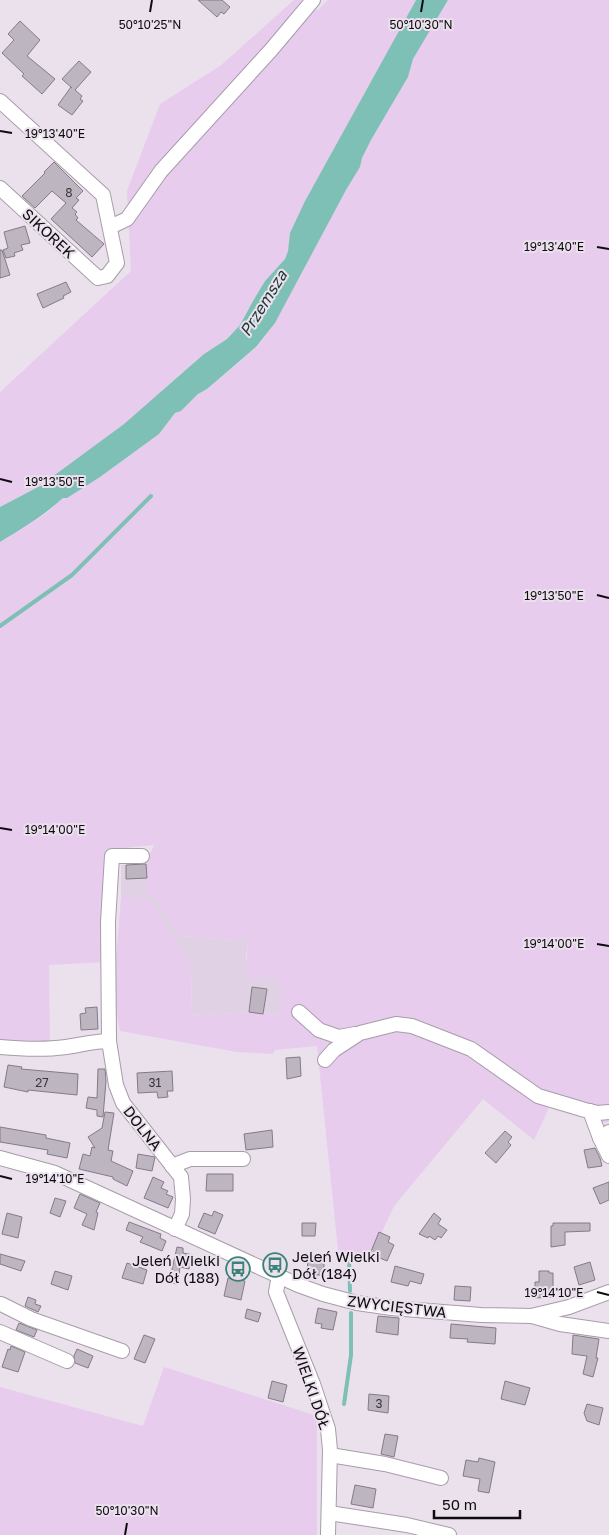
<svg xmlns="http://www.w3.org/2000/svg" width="609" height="1535" font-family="'Golos Text',sans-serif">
<rect width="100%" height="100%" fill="#ebe1ed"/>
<path fill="#e0d2e4" d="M146 864 147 878 153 895 180 936 248 941 246 960 281 979V1015L249 1012 192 1016 191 967 140 901V897H121V865Z"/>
<g fill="#e7ccee">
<path d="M294 0H300L309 8 318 10 328 0H416L305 201 285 259 265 281 253 301 240 325 227 339 204 354 124 424 52 477 47 483 38 487 0 507V392L131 271 127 191 160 104 220 66Z"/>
<path d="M448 0H609V1121L606 1123 551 1103 534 1140 483 1099 394 1206 368 1262 338 1250 317 1046 275 1050 273 1054 237 1052 120 1031 113 996 121 897H140V901L149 900 191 967 192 1016 249 1012 281 1015V979L250 977 246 971 248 941 180 936 153 895 146 896V864L154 845 113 849 106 962 49 965 50 1044 0 1041V542L38 519 49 511 63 498 100 477 159 434 175 413 181 411 198 394 207 389 257 347 275 323 346 190 360 167 362 158 371 140 408 77 413 59Z"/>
<path d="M164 1367 317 1416V1535H0V1387L143 1426Z"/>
</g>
<path fill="#7ec0b5" d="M416 0H448L413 59 408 77 371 140 362 158 360 167 346 190 275 323 256 347 207 389 198 394 181 411 175 413 159 434 100 477 67 498H63C43 516 23 528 0 542V507L38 487 47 483 52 477 124 424 204 354 227 339 240 325 253 301 265 281 285 259 288 251 290 233 305 201Z"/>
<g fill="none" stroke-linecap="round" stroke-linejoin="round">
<g stroke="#7ec0b5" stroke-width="4">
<path d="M0 626 72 575 151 496"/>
<path d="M349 1258 350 1291"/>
<path d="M344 1404 351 1355V1313"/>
</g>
</g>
<g fill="#bdb5c0" stroke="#847b86">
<path d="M198 0H222L230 7 224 14 221 12 217 17Z"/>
<path d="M20 21 40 40 27 56 55 79 42 94 22 76 24 74 2 53 14 40 8 34Z"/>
<path d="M79 61 91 72 75 90 82 96 80 99 83 101 72 115 58 105 71 87 72 88 62 79Z"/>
<path d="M54 162 83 191 76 198 79 200 72 208 77 212 75 214 78 218 76 220 104 244 92 257 51 219 66 203 52 191 35 208 22 196 45 173 44 172Z"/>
<path d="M25 226 30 243 21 245 23 250 14 253 15 256 6 258 3 250 8 248 4 232Z"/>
<path d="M0 250H2L10 275 0 278Z"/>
<path d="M66 282 71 292 63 296 64 298 43 308 37 294Z"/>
<path d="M144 864H146L147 878 126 879V865Z"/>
<path d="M252 987 267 989 263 1014 249 1012Z"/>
<path d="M97 1007 98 1029 81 1030 80 1014 86 1013 85 1008Z"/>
<path d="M300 1057 301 1076 287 1079 286 1058Z"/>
<path d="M8 1065 22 1067 21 1069 78 1074 77 1095 28 1090V1092L4 1087Z"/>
<path d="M98 1069H105L106 1081 103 1117 97 1116V1110L86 1108 88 1097 97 1098Z"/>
<path d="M172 1071 173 1091H167L168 1097 158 1098 157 1092 138 1093 137 1073Z"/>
<path d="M105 1112 114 1113 108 1150 113 1151 111 1161 133 1171 127 1186 113 1179V1177L79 1169 83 1154 90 1156 92 1147 95 1148 88 1137 102 1128Z"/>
<path d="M0 1127 46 1135V1138L70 1143 67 1158 47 1154 48 1150 0 1142Z"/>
<path d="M272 1130 273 1147 246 1150 244 1134Z"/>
<path d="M505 1131 512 1137 508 1142 511 1145 496 1163 485 1153Z"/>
<path d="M595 1148 600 1158 602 1166 588 1168 584 1150Z"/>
<path d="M138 1154 155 1157 152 1171 136 1168Z"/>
<path d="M207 1174H233V1191H206Z"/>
<path d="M153 1177 164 1182 161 1188 168 1191 166 1194 173 1197 168 1208 144 1198Z"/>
<path d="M609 1182V1200L600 1204 593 1188Z"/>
<path d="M80 1194 100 1203 96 1212 98 1213 94 1230 82 1225 87 1214 74 1208Z"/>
<path d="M55 1198 66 1201 60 1217 50 1213Z"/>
<path d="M214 1211 223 1215 215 1234 198 1227 204 1213 212 1216Z"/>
<path d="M7 1213 22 1217 18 1238 2 1234Z"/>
<path d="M434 1213 441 1219 438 1224 447 1230 441 1238 438 1236 435 1240 429 1236 428 1238 419 1234Z"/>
<path d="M129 1222 161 1234 160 1238 166 1241 162 1251 140 1242 143 1237 126 1230Z"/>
<path d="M302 1223H316L315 1236H302Z"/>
<path d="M553 1223H590V1231L565 1232V1245L551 1247V1226H553Z"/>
<path d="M379 1232 390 1237 388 1242 394 1245 387 1261 370 1254Z"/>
<path d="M177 1247 183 1248V1253L193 1255 189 1269 180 1267 178 1284 169 1283Z"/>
<path d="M0 1254 25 1261 21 1271 0 1264Z"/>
<path d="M308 1256 324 1257V1275H307Z"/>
<path d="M590 1262 595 1280 579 1285 574 1267Z"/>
<path d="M127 1263 147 1270 143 1284 122 1278Z"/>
<path d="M395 1266 424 1274 421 1284 410 1281 408 1286 391 1282Z"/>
<path d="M55 1271 72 1276 68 1290 51 1284Z"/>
<path d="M539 1271H549V1273H553V1297L535 1298V1282H539Z"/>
<path d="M228 1278 245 1281 241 1300 224 1296Z"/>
<path d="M455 1286 471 1287 470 1301 454 1300Z"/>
<path d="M28 1297 36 1300 35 1304 41 1306 38 1312 25 1306Z"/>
<path d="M318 1308 337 1312 333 1330 321 1328 322 1324 315 1323Z"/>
<path d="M247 1309 261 1313 258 1322 245 1318Z"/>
<path d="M378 1316 399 1318 398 1335 376 1332Z"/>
<path d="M19 1323 37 1330 34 1337 16 1330Z"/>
<path d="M451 1324 496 1328 495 1344 467 1342 468 1339 450 1338Z"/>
<path d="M144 1335 155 1339 145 1363 134 1359Z"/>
<path d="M573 1335 599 1339 596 1358H598L593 1377 583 1374 587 1356 572 1354Z"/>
<path d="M11 1346 25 1352 18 1372 2 1367 8 1349 10 1350Z"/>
<path d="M77 1349 93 1356 88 1368 75 1363 74 1356Z"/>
<path d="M272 1381 287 1385 283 1402 268 1398Z"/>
<path d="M505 1381 530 1388 525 1405 501 1399Z"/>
<path d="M369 1394 389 1396 388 1413 368 1410Z"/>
<path d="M587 1404 603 1408 599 1425 587 1421 584 1413Z"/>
<path d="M385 1434 398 1436 394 1457 381 1454Z"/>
<path d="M479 1458 495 1462 489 1493 478 1491 480 1479 463 1476 466 1460 478 1462Z"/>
<path d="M355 1485 376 1489 373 1508 351 1504Z"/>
</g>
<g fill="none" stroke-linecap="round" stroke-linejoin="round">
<g stroke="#a69da8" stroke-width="16">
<g id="minor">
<path d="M0 101 103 195 117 263 107 276 98 278 0 188"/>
<path d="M110 227 127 219 161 171 271 50 313 0"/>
<path d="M299 1012 319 1030 339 1037 355 1034"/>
<path d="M109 1041 108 922 112 856H142"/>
<path d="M0 1047C22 1049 44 1050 66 1047 81 1045 94 1041 109 1041L116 1085 123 1103 181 1177 183 1199 182 1214 175 1229"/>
<path d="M325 1060 334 1050 360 1033 396 1024 412 1026 471 1049 538 1096 585 1110 598 1113 609 1112"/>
<path d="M590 1111 600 1138"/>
<path d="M609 1132 600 1138 609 1156"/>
<path d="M0 1158 55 1173 298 1285 323 1294 357 1303 392 1308 481 1315 531 1316 569 1307 609 1292"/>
<path d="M172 1166 190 1159H243"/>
<path d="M279 1275 276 1292 313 1384 328 1429 330 1450 328 1535"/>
<path d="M1 1304 31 1319 122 1351"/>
<path d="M532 1316 560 1324 609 1331"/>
<path d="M0 1332 67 1361"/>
<path d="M330 1455 385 1464 441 1478"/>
<path d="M329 1513 407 1525 449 1535"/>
</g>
</g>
<use href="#minor" stroke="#fff" stroke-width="14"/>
</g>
<path fill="none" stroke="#0f0c10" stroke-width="2" d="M150 12 152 0M421 12 423 0M0 131 12 133M597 247 609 249M0 479 12 482M597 595 609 598M0 828 12 830M597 944 609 946M0 1176 12 1179M597 1292 609 1295M125 1535 127 1523"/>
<defs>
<g id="bus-ring" transform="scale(1.25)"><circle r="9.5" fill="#ebe1ed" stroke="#3c8278" stroke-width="1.5"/><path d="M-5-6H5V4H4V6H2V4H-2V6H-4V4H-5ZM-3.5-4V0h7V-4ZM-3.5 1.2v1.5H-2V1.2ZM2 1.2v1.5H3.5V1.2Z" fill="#3c8278"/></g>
</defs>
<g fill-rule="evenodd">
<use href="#bus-ring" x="275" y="1265"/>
<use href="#bus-ring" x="238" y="1269"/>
</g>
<g text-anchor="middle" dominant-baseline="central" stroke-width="4" stroke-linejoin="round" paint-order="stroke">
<g font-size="12" fill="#3a363c">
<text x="69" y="192">8</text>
<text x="42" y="1082">27</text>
<text x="155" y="1082">31</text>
<text x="379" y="1403">3</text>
</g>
<g font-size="15" fill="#0f0c10" stroke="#ebe1ed">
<text transform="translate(49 233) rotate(43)">SIKOREK</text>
<text transform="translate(143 1128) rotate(52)">DOLNA</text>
<text transform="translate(397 1306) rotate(7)">ZWYCIĘSTWA</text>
<text transform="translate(312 1388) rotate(71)">WIELKI DÓŁ</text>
</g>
<g font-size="15" fill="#0f0c10" stroke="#ebe1ed" text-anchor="start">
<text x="292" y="1256">Jeleń Wielki<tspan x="292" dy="17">Dół (184)</tspan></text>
<text x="220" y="1260" text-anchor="end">Jeleń Wielki<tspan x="220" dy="17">Dół (188)</tspan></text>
</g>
<g font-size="16" font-style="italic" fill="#193934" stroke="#ebe1ed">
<text transform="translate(263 303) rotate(-58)">Przemsza</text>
</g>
</g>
<g font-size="12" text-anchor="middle" fill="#0f0c10" stroke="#ebe1ed" stroke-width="4" stroke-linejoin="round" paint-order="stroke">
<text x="150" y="29">50°10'25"N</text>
<text x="421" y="29">50°10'30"N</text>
<text x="55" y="138">19°13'40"E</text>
<text x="554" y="251">19°13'40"E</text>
<text x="55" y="486">19°13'50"E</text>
<text x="554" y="600">19°13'50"E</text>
<text x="55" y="834">19°14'00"E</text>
<text x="554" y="948">19°14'00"E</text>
<text x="55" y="1183">19°14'10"E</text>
<text x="554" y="1297">19°14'10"E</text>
<text x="127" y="1515">50°10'30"N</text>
</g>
<path d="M434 1510v8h86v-8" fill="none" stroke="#0f0c10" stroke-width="2.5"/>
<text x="442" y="1510" font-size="15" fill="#0f0c10" stroke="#ebe1ed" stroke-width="4" paint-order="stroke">50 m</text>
</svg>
